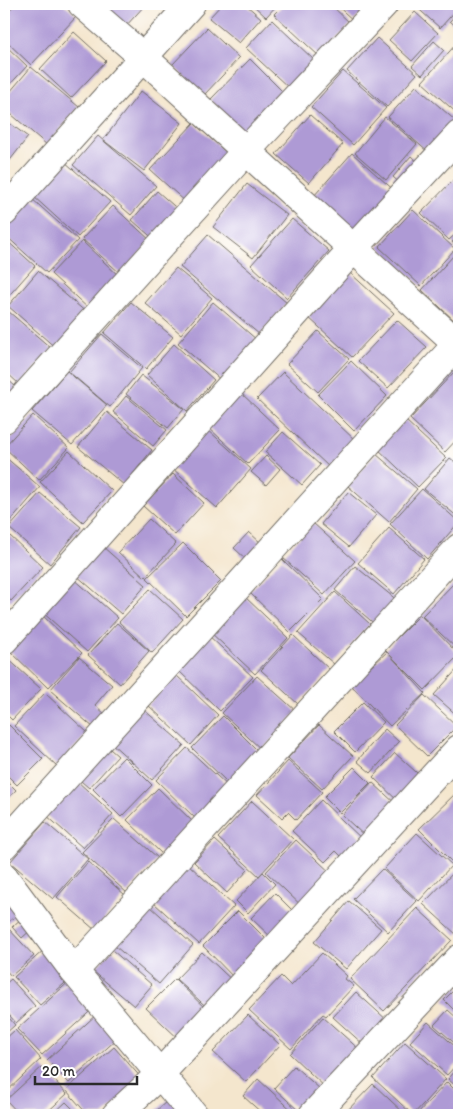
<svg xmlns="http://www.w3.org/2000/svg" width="463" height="1119" font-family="Itim,sans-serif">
<rect width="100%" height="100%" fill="#fff"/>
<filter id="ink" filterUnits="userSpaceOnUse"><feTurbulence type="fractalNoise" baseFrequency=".02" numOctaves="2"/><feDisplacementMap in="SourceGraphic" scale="10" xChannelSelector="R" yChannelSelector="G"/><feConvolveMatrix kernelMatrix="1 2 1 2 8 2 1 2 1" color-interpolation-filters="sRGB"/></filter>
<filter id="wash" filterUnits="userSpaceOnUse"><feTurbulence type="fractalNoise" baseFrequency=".0096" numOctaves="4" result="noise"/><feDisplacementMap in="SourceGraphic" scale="20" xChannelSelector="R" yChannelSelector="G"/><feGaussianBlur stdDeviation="1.12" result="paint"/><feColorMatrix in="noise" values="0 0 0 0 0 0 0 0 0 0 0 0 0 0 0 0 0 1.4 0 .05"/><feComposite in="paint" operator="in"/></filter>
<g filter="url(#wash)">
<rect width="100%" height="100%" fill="#f4e6cd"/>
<g id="blocks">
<g fill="#ae9ad5">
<path d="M15 4H63L77 16 31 65 4 39V16Z"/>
<path d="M99 4H146L125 27Z"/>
<path d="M222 4H245L261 18 239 43 209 18Z"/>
<path d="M252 4H278L266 17Z"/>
<path d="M284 4H330L351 24 320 57 274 14Z"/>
<path d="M335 4H371L354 21Z"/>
<path d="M413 4H459V7L440 28Z"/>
<path d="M459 11V29L450 21Z"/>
<path d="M415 12 438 33 412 61 389 40Z"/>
<path d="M272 20 315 61 289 88 246 48Z"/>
<path d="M207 28 239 58 204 95 172 65Z"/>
<path d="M74 32 106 61 71 98 40 69Z"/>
<path d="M377 38 417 74 387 107 347 71Z"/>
<path d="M434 41 444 50 422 75 412 66Z"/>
<path d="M458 42 459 43V115L422 82Z"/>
<path d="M4 44 27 66 5 90 4 89Z"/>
<path d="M250 59 286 95 246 136 210 100Z"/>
<path d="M31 67 79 107 47 145 4 108V99Z"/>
<path d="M343 71 386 108 353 145 311 107Z"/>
<path d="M416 86 457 122 429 153 388 117Z"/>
<path d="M141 91 182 123 144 171 103 140Z"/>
<path d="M310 115 343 144 309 183 276 154Z"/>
<path d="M385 117 417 144 386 180 355 153Z"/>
<path d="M4 119 28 137 4 168Z"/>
<path d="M194 123 230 156 187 203 150 170Z"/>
<path d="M98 136 156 186 131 215 73 165Z"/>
<path d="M352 153 396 192 356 236 313 197Z"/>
<path d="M411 156 421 165 403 186 393 177Z"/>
<path d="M64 161 110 202 78 237 33 196Z"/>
<path d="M453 180 459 186V231L449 240 421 213Z"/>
<path d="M247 184 287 215 253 258 213 227Z"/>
<path d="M157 191 182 213 157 242 132 220Z"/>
<path d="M31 198 78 240 47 273 4 234V228Z"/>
<path d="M113 206 151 241 121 274 82 239Z"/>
<path d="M413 210 455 249 421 286 379 247Z"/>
<path d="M292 219 329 251 287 298 251 265Z"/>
<path d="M208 235 287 303 260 335 180 267Z"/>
<path d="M459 235V250L452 242Z"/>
<path d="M4 238 35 266 4 301Z"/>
<path d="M82 241 121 278 90 310 51 274Z"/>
<path d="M454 255 459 260V325L422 290Z"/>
<path d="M176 268 212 298 181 334 145 303Z"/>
<path d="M38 271 88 314 57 349 8 306Z"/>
<path d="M349 272 394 313 352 357 308 317Z"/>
<path d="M131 302 173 337 146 369 104 333Z"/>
<path d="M213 302 257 340 222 381 178 343Z"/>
<path d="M8 311 52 349 20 385 4 370V316Z"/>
<path d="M397 320 427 347 388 388 358 361Z"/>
<path d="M318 331 349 359 318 392 287 364Z"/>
<path d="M102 334 142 368 110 407 69 372Z"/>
<path d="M174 344 214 380 187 411 147 375Z"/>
<path d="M351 361 387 396 354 431 318 395Z"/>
<path d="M67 371 107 405 72 445 32 411Z"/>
<path d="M455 371 459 375V437L445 452 410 419Z"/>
<path d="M283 372 356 441 330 468 257 399Z"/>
<path d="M141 375 184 409 168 428 126 394Z"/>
<path d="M4 376 17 388 4 404Z"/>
<path d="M240 392 280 430 248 464 208 427Z"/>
<path d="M126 396 167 430 153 446 113 412Z"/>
<path d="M107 412 152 450 124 485 78 447Z"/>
<path d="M33 415 69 448 39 480 4 447Z"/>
<path d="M405 420 446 458 418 487 377 448Z"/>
<path d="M207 429 251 469 217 508 172 468Z"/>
<path d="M283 432 320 465 302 485 265 452Z"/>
<path d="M69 451 112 491 83 522 40 482Z"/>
<path d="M376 454 417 489 389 522 348 486Z"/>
<path d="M4 456 40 487 4 529Z"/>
<path d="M266 456 280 469 266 485 251 472Z"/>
<path d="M450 458 459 465V518L424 489Z"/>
<path d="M173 474 204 503 175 535 143 506Z"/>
<path d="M422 489 459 522 427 559 390 524Z"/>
<path d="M348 492 376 515 349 547 321 524Z"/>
<path d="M40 493 81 527 50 564 9 528Z"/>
<path d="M149 519 176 544 145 577 118 552Z"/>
<path d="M313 523 355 561 324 595 282 557Z"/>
<path d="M389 528 424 559 394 594 358 563Z"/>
<path d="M249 532 262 544 248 561 234 548Z"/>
<path d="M8 534 43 567 11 601 4 594V539Z"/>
<path d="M183 543 221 581 186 616 147 578Z"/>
<path d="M102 546 146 585 121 614 76 575Z"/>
<path d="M282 559 323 599 290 632 249 592Z"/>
<path d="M355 566 398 601 377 626 335 590Z"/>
<path d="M72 577 118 618 87 652 41 611Z"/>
<path d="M455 582 459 586V651L422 616Z"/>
<path d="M150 589 183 619 152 653 119 622Z"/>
<path d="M335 592 370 624 334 664 298 633Z"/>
<path d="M243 595 288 638 255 674 209 631Z"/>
<path d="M41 614 82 653 48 688 8 649Z"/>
<path d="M420 615 459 655 425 690 385 650Z"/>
<path d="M117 623 149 651 120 684 88 655Z"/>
<path d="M207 634 253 677 220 711 175 667Z"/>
<path d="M293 635 330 670 298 704 261 670Z"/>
<path d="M387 652 425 693 390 726 351 685Z"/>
<path d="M5 656 41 689 12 720 4 712Z"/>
<path d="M79 657 112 685 95 705 106 715 94 728 50 690Z"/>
<path d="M459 667V717L434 695Z"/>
<path d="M176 675 218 715 191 745 148 705Z"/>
<path d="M257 676 297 712 262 750 222 713Z"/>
<path d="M45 693 88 733 57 766 14 726Z"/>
<path d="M424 695 457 726 427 756 395 725Z"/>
<path d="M363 702 384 722 355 752 334 731Z"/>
<path d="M142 708 184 745 152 780 110 742Z"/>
<path d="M223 716 258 751 227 782 192 748Z"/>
<path d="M9 725 43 759 17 785 4 772V730Z"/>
<path d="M319 725 353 756 322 789 288 758Z"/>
<path d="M385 729 399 742 371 773 357 761Z"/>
<path d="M102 742 118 756 89 788 73 774Z"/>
<path d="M187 748 230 788 198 821 156 780Z"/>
<path d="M395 753 426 781 403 806 373 777Z"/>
<path d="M124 757 152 785 121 817 93 789Z"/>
<path d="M288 761 322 792 296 820 288 812 282 818 257 795Z"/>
<path d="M354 767 370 783 340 813 324 797Z"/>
<path d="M4 778 16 790 4 803Z"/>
<path d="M76 780 113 814 83 848 45 814Z"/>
<path d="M372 782 398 806 368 839 342 815Z"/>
<path d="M158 788 194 823 163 855 127 820Z"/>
<path d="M458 791 459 858 454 864 419 829Z"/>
<path d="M321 800 365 842 346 861 336 851 325 862 292 831Z"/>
<path d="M252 801 293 839 259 876 218 838Z"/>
<path d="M114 819 158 858 127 893 82 852Z"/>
<path d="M45 822 88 859 53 899 10 862Z"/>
<path d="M417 833 452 865 419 901 384 869Z"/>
<path d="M215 840 248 870 227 893 194 862Z"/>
<path d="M296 840 336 878 306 910 266 872Z"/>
<path d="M88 862 125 895 95 930 57 897Z"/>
<path d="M189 865 234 906 199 944 154 903Z"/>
<path d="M458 868 459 932 457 935 423 904Z"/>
<path d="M382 869 417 901 388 932 353 899Z"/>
<path d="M263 872 275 884 248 913 236 901Z"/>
<path d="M275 893 299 917 275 941 251 918Z"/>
<path d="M4 894 20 912 7 923 4 920Z"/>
<path d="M349 901 381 929 346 969 314 942Z"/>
<path d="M150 906 193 945 159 984 115 946Z"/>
<path d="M417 908 452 940 384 1011 350 979Z"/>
<path d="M238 911 267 940 240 984 203 946Z"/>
<path d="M24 916 34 927 22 938 12 927Z"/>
<path d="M8 928 34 956 11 976 4 968V932Z"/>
<path d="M46 948 72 977 40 1005 14 977Z"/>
<path d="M112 950 152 985 134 1006 93 971Z"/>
<path d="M202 952 239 987 213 1013 176 979Z"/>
<path d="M322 953 347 976 345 979 354 986 326 1016 323 1014 291 1049 249 1010 281 976 291 986Z"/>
<path d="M73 978 98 1004 42 1055 17 1029Z"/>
<path d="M11 979 35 1006 16 1023 4 1009V985Z"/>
<path d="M175 979 210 1013 182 1042 146 1008Z"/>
<path d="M459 985V1015L444 1000Z"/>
<path d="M356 992 388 1021 365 1046 333 1017Z"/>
<path d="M448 1010 459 1020V1047L434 1025Z"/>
<path d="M4 1012 15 1025 4 1035Z"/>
<path d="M99 1012 120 1036 69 1083 47 1060Z"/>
<path d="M248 1015 280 1045 246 1082 213 1052Z"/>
<path d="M323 1017 362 1052 328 1090 290 1054Z"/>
<path d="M428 1022 459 1050V1062L447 1075 410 1042Z"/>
<path d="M15 1030 41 1059 4 1094V1040Z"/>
<path d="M405 1042 446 1079 413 1115 373 1078Z"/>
<path d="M114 1047 143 1080 103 1115H88L66 1090Z"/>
<path d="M294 1066 320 1089 300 1112 274 1088Z"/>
<path d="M42 1067 67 1094 44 1115H20L6 1100Z"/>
<path d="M459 1067V1089L448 1079Z"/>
<path d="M258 1079 297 1115H264L243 1096Z"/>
<path d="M447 1082 459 1094V1115H416Z"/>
<path d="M373 1084 406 1115H343Z"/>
<path d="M169 1099 184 1115H152Z"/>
<path d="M66 1102 79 1115H52Z"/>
</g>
</g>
</g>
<g filter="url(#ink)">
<use href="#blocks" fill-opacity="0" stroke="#716c64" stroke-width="1"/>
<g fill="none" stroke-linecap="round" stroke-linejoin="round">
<g stroke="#716c64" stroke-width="30">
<g id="minor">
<path d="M82 4 142 56 459 345"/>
<path d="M4 212 191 4"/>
<path d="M4 419 246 151 384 4"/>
<path d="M4 640 354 248 459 135"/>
<path d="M4 845 459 342"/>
<path d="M4 877 74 971 194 1115"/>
<path d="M74 971 459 548"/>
<path d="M116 1115 159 1075 459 749"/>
<path d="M313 1115 459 959"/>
</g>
</g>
<use href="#minor" stroke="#fff" stroke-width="28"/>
</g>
</g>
<rect width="463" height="1119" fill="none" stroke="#fff" stroke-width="20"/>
<path d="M35 1076v8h102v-8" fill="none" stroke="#2b2b2b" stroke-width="2.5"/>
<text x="42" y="1076" font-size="15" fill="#2b2b2b" stroke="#ffffff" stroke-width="4" paint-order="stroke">20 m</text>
</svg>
